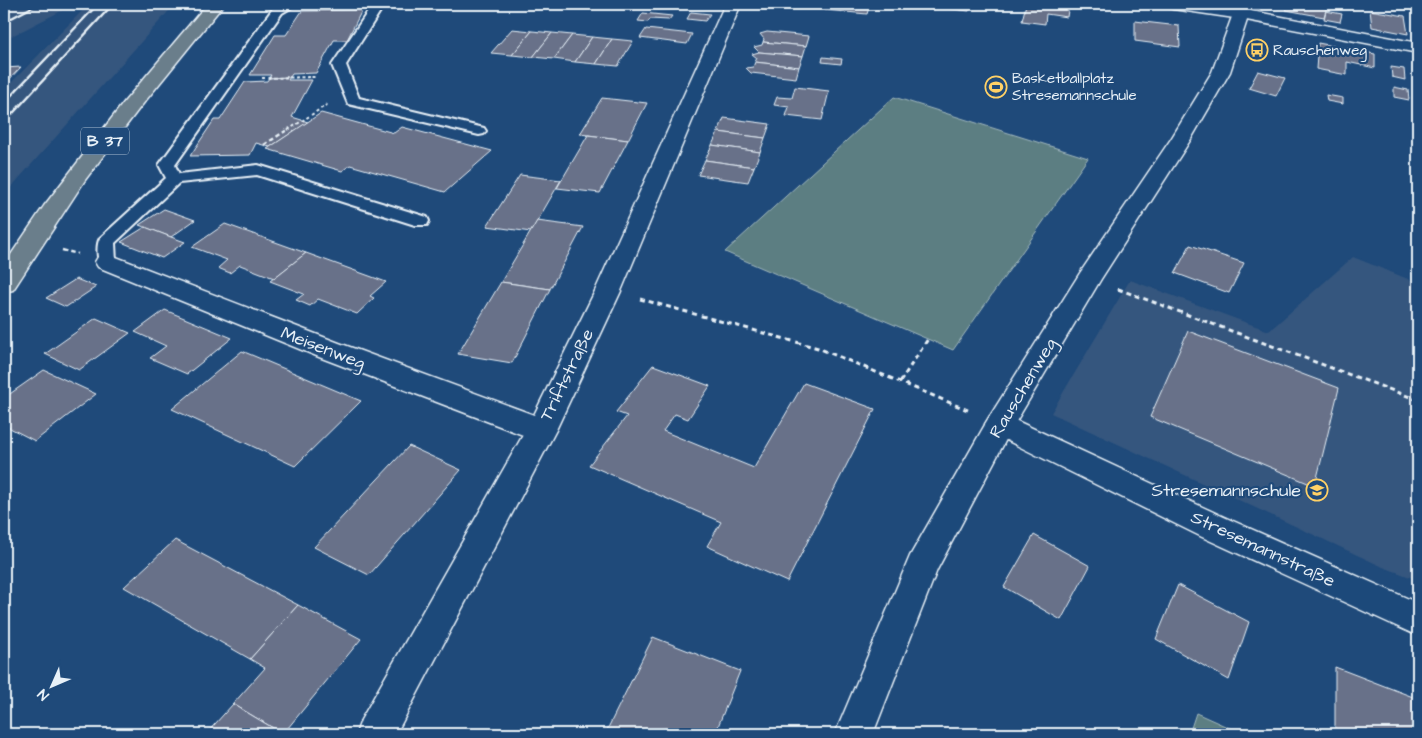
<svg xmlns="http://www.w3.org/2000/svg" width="1422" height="738" font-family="'Architects Daughter',sans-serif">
<rect width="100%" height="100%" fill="#1f4a7a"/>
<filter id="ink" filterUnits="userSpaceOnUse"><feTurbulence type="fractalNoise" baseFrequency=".02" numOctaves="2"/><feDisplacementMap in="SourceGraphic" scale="10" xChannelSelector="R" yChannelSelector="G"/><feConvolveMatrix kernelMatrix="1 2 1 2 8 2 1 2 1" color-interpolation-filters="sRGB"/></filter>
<g filter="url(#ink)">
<g fill="#35567e">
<path d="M7 4H75L4 40V5Z"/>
<path d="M89 4H175L4 195V90Z"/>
<path d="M1353 257 1418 283V580L1383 567 1051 413 1130 280 1269 331Z"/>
</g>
<g fill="#5c7e82" stroke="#a2b8bd">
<path d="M894 97 1088 158 953 350 725 252Z"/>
<path d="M1196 713 1243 734H1189Z"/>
</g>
<g fill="#687189" stroke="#e8f1f8">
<path d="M827 4H870L867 14 825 10Z"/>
<path d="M935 4H970L969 11 935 7Z"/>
<path d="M1026 4H1069L1067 17 1046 14 1045 24 1022 21Z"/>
<path d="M1288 4H1313L1327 6 1324 17 1286 10Z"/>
<path d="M1401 4H1418V10L1401 7Z"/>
<path d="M362 10 347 40H334L316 73 292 74 290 77 269 78 271 75H250L275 35H286L302 11Z"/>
<path d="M1370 10 1405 16 1408 34 1372 27Z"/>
<path d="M1326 11 1342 14 1340 22 1324 19Z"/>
<path d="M691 12 710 14 705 21 687 19Z"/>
<path d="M643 13 672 16 669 20 650 19 648 22 638 21Z"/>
<path d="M1135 21 1179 26 1180 47 1135 41Z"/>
<path d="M512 29 532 31 512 55 491 53Z"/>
<path d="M646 29 692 34 687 44 640 38Z"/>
<path d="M532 31 552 33 533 57 512 55Z"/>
<path d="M767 32 809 36 806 46 763 42 764 39 760 34Z"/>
<path d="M552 33 572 35 554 59 533 57Z"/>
<path d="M572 35 592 37 575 62 554 59Z"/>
<path d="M592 37 612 39 596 64 575 62Z"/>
<path d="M612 39 633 41 618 66 596 64Z"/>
<path d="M763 42 806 46 803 56 759 52 754 47 762 45Z"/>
<path d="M1318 43 1375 54V68L1347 62V75L1316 69Z"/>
<path d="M759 52 803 56 799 67 755 62 757 58 752 54Z"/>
<path d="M823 57 842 59 841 64 822 62Z"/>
<path d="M755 62 799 67 796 78 751 73 746 68 753 67Z"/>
<path d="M21 67 4 85V68Z"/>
<path d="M1391 67 1404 69 1405 80 1392 77Z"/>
<path d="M1258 71 1285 78 1276 96 1249 88Z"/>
<path d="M290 77 288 80H312L292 117 308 122 270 147 256 143 250 155 190 156 214 120H220L245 82 267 81 269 78Z"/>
<path d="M795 87 829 91 822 120 786 116 789 107 774 105 777 97 792 98Z"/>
<path d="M1394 87 1408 90 1409 100 1394 97Z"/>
<path d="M1326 95 1343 98V104L1327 101Z"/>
<path d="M602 98 647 103 628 140 580 134Z"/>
<path d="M321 113 394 133 402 127 492 151 445 192 350 165 342 171 267 149Z"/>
<path d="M724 118 770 124 765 138 718 132Z"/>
<path d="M718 132 765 138 760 152 712 145Z"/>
<path d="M588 135 628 140 600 193 557 188Z"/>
<path d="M712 145 760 152 754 167 705 160Z"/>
<path d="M705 160 754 167 748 182 698 175Z"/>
<path d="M520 175 561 180 531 232 487 226Z"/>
<path d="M164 209 195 220 171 237 139 225Z"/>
<path d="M537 221 583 227 550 289 501 282Z"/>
<path d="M225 224 306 253 274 278 240 265 230 273 218 268 227 260 192 247Z"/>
<path d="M145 227 171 237 185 242 162 258 121 242Z"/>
<path d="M1190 245 1244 263 1229 293 1175 273Z"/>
<path d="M306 253 386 282 370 296 374 298 357 314 318 299 310 306 296 300 304 294 270 281Z"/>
<path d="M76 279 96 287 66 307 46 298Z"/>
<path d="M501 282 550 289 512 363 458 354Z"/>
<path d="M165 310 232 338 187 374 150 358 166 346 135 332Z"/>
<path d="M96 318 130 333 79 370 45 354Z"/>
<path d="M1188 331 1339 388 1315 486 1150 417Z"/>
<path d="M242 351 361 401 295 466 172 409Z"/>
<path d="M653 365 710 386 688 419 675 414 663 431 754 468 804 383 875 409 787 582 707 546 721 522 589 465 627 416 616 412Z"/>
<path d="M44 370 96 394 35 441 4 425V398Z"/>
<path d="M409 446 461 470 369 575 314 547Z"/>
<path d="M1034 535 1090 566 1061 620 1004 587Z"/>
<path d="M175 540 298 605 250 659 124 587Z"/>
<path d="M1178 585 1249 622 1229 680 1156 639Z"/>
<path d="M298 605 361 639 283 734 233 704 265 668 250 659Z"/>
<path d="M653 637 740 671 715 734H605Z"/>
<path d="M1335 667 1413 697 1415 734H1335Z"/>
<path d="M233 704 283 734H206Z"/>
</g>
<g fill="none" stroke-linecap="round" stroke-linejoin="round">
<g stroke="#e8f1f8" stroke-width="4">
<g id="service">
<path d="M282 4H297L282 13 175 165 179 174 258 165 427 217 429 221 427 225H415L257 175 179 183 115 243 116 262 113 266 107 268 101 266C97 259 96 245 100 238L166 178 159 165 274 7Z"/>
<path d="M364 4H376L381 10 346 65 359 98 484 128 486 131 484 134 479 135 348 104 332 65 369 10Z"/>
</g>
</g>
<g stroke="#e8f1f8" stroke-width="3">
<g id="minor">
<path d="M725 4H741L621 291 556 430 396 734H356L361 720 523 435 319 357 98 267 95 262 98 257 107 254 116 257 339 343 534 415 595 291Z"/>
<path d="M1165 4H1205L1241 9 1418 43V53L1241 19 1173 9 1167 7Z"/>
<path d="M1000 413 1224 517 1418 603V636L1202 537 990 432 985 424 990 416Z"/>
</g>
</g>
<g stroke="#e8f1f8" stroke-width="3">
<path id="tertiary" d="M1239 4H1255L1249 14 1230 72 1191 139 1101 279 1011 430 937 570 873 734H835L910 556 990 416 1080 273 1171 139 1212 72 1233 14Z"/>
</g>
<g stroke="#e8f1f8" stroke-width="3">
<path id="primary" d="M207 4H224L138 110 85 180 13 290 4 292V265L44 206 125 101Z"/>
</g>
<g stroke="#e8f1f8" stroke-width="2" stroke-dasharray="3 2.5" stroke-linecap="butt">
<path d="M262 78 315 77"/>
<path d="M288 130 328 104"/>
</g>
<g stroke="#e8f1f8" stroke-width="2.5" stroke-dasharray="4.5 3" stroke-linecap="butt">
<path d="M264 145 290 128"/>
<path d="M62 250 78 254"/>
<path d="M1118 289 1121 290"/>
</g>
<g stroke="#e8f1f8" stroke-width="3" stroke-dasharray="5 4" stroke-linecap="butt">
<path d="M1118 289 1418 400"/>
<path d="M640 299 818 348 970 411"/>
<path d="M900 382 928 339"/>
</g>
<use href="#service" fill="#1f4a7a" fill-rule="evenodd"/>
<use href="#minor" fill="#1f4a7a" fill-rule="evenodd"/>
<use href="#tertiary" fill="#1f4a7a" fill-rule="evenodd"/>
<use href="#primary" fill="#6b7e8b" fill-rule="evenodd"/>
<g stroke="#e8f1f8" stroke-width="2.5">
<path d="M4 22 38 4"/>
<path d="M4 103 98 4"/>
<path d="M4 123 113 4"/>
</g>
</g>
</g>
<defs>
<g id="bus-ring" transform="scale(1.125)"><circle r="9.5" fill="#1f4a7a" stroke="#ffd166" stroke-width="1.5"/><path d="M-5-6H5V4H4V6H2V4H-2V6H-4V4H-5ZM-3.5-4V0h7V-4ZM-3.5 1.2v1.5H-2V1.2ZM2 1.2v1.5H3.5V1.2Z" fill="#ffd166"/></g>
<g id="stadium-ring" transform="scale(1.125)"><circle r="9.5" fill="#1f4a7a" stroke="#ffd166" stroke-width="1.5"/><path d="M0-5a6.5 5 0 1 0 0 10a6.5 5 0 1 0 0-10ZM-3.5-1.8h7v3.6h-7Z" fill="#ffd166"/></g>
<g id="school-ring" transform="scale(1.125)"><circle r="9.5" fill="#1f4a7a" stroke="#ffd166" stroke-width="1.5"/><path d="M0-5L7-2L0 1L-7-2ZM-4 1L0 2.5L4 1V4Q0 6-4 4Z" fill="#ffd166"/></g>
</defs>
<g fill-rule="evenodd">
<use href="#bus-ring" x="1257" y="50"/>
<use href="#stadium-ring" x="996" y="87"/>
<use href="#school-ring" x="1317" y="490"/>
</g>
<g text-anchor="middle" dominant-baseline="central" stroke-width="4.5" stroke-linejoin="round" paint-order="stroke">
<g font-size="15" fill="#e8f1f8" stroke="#1f4a7a" text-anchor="start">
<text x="1273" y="50">Rauschenweg</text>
<text x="1012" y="78">Basketballplatz<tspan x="1012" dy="17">Stresemannschule</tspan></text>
</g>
<rect fill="#1f4a7a" stroke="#acbfd2" stroke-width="1" x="81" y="127.5" width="48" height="27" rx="4"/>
<g font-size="16" font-weight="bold" fill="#e8f1f8">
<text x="105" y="141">B 37</text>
</g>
<g font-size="18" fill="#e8f1f8" stroke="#1f4a7a">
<text transform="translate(323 348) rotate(21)">Meisenweg</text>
<text transform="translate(567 375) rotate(-64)">Triftstraße</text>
<text transform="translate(1023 388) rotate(-59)">Rauschenweg</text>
<text transform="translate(1263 549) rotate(25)">Stresemannstraße</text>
</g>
<g font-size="18" fill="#e8f1f8" stroke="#1f4a7a" text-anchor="end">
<text x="1301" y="490">Stresemannschule</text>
</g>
</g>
<rect width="1422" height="738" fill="none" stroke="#1f4a7a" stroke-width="20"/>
<rect x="10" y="10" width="1402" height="718" fill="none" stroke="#e8f1f8" stroke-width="2" filter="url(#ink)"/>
<g transform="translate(52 686) rotate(225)" stroke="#1f4a7a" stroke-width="4" paint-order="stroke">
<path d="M0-4L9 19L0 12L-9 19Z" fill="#e8f1f8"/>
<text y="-8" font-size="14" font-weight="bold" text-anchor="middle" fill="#e8f1f8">N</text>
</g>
</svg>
